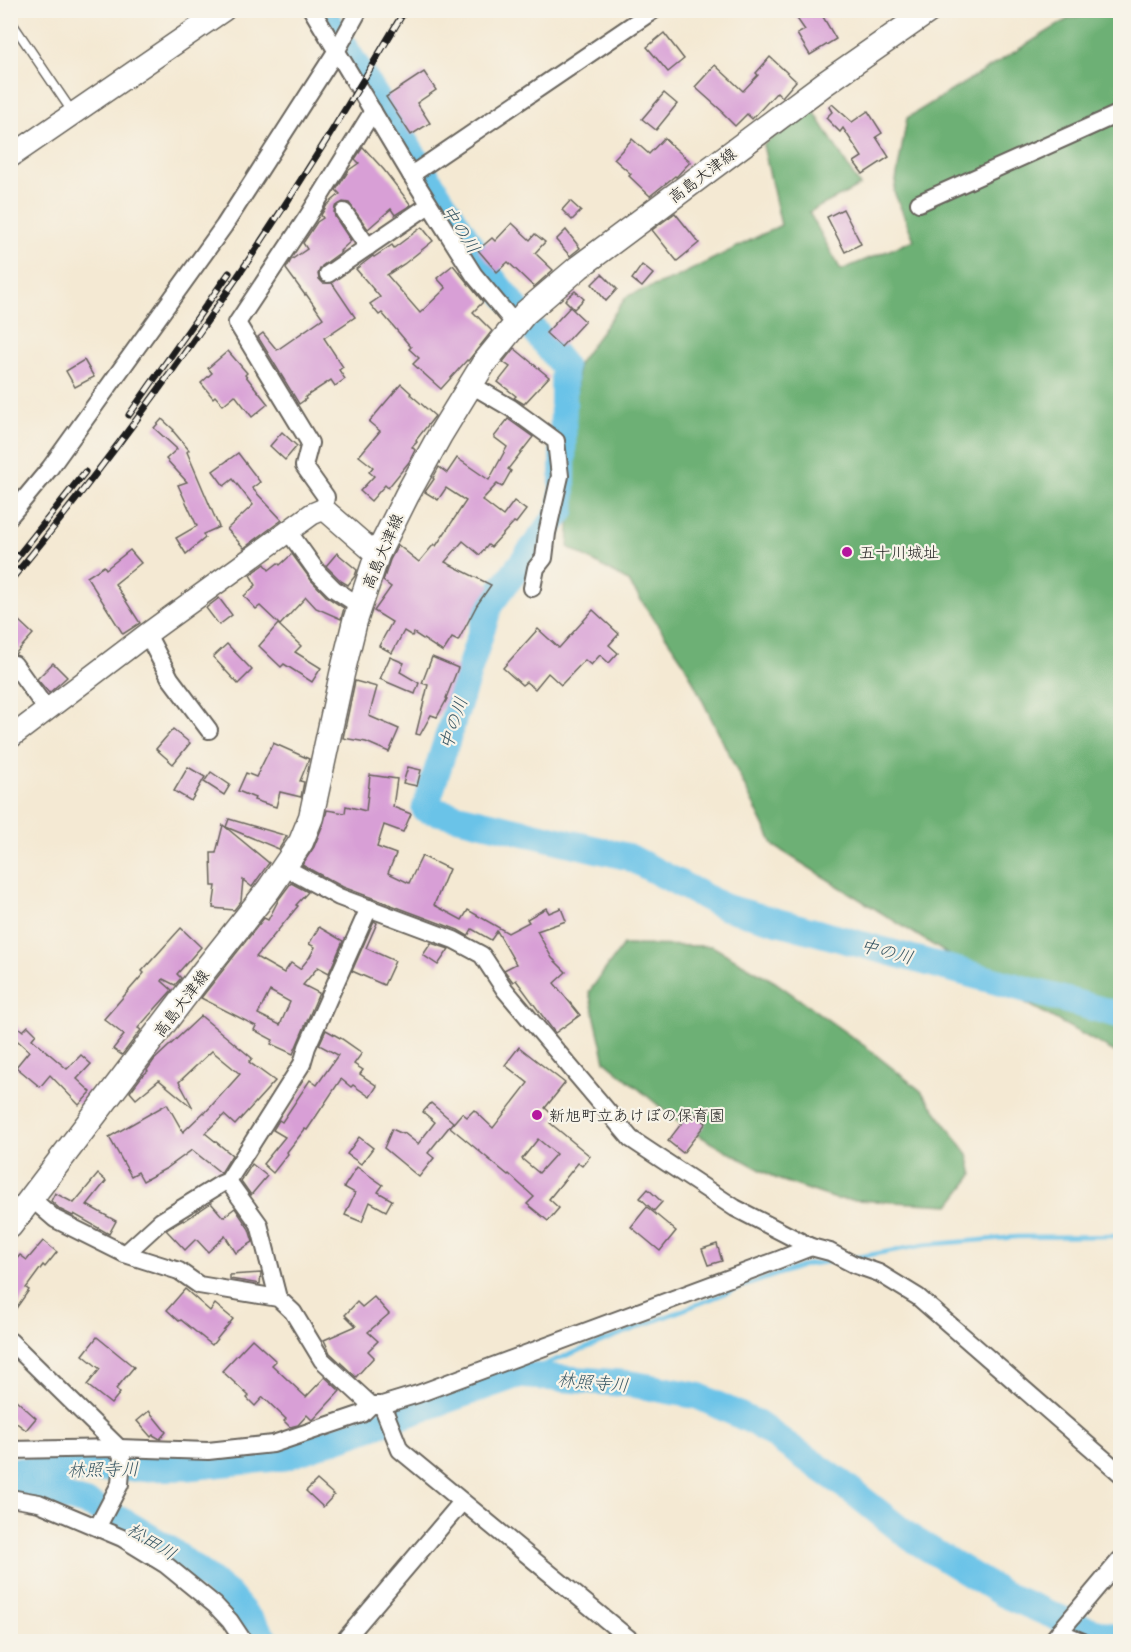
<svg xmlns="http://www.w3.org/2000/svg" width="1131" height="1652" font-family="'Patrick Hand','Klee One',sans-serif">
<rect width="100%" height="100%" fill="#f7f3e8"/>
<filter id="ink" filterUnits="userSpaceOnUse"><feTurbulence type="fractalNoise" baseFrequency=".0167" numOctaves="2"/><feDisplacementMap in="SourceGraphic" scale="12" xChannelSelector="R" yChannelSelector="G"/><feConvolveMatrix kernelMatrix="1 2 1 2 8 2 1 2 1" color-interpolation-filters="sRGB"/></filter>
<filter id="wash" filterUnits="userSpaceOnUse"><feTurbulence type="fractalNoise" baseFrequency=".008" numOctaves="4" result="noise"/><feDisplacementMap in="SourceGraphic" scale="24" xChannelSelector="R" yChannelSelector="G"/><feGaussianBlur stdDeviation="1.35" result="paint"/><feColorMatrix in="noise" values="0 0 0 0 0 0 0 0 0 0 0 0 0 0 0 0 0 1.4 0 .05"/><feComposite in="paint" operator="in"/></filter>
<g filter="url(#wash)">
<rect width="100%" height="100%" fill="#f4e9d3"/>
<g fill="#6db074" stroke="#446648" stroke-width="1.5">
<path d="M1109 11H1120V1055L1026 1003 774 846 684 663 628 581 568 547 578 364 627 296 675 278 781 225 763 145 812 108 860 186 809 212 841 270 914 240 894 192 907 118 1068 19Z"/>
<path d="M623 945 712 946 775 982 866 1047 921 1091 968 1154 973 1175 950 1205 836 1199 777 1179 687 1129 605 1061 589 992Z"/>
</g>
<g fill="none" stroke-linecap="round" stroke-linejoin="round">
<g stroke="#6ac3e8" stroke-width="4.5">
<path d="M852 1258 924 1245 1017 1237 1120 1236"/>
<path d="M517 1375 744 1286 805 1265 834 1261"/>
</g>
<g stroke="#6ac3e8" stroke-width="27">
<path d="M327 20 491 277 564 367 562 510 490 604 425 809 629 857 724 907 1120 1015"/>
<path d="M10 1471 188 1467 285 1457 517 1375 632 1384 698 1396 756 1423 843 1484 911 1538 1003 1594 1080 1627 1120 1639"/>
<path d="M10 1482 91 1505 128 1524 166 1547 229 1595 268 1642"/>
</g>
</g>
<g id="blocks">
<g fill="#d89fd6" fill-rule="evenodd">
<path d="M791 10H819L836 39 810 55 797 34 805 30Z"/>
<path d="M664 33 684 59 668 72 647 47Z"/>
<path d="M770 57 796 81 782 97 777 92 752 119 747 114 735 126 722 113 723 112 695 87 715 65 743 91 758 75 756 73Z"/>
<path d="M424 72 436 90 417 103 430 123 411 135 386 97Z"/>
<path d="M664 93 677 104 656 130 642 119Z"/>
<path d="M832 104 852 122 868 111 882 133 876 137 889 157 863 174 854 162 862 157 843 128 840 132 826 118 832 112 829 107Z"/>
<path d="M664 138 690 162 678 175 676 177 675 176 650 196 629 176 631 174 614 159 632 139 649 154Z"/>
<path d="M363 147 384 170 411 205 395 215 391 209 368 229 349 203 343 202 335 207 334 212 335 217 351 241 340 251 341 252 322 266 318 274 319 279 323 283H332L355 317 324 338 343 367 339 370 345 379 335 386 331 380 305 397 306 399 299 404 258 337 263 333 277 350 323 318 306 294 305 295 286 269 291 260 307 249 303 243 317 222 323 218 321 215 327 205 340 194 336 190 349 170 359 163 355 159Z"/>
<path d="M570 201 581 211 572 220 562 210Z"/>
<path d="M843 209 861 244 845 252 827 217Z"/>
<path d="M675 213 699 243 677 261 652 230Z"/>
<path d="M512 223 530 240 535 234 545 242 535 253 553 270 534 287 508 262 497 272 478 250 492 238 495 241Z"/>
<path d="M422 227 433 241 404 264 387 275 420 313 446 288 437 278 453 265 483 302 473 312 492 331 468 361 467 360 441 389 413 364 419 358 409 349 411 347 382 313 379 315 370 304 380 297 356 269 373 256 374 257 392 245 394 248Z"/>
<path d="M566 230 580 248 570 256 556 240Z"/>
<path d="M642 265 653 274 642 287 632 279Z"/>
<path d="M602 274 617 289 606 301 592 284Z"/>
<path d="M575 291 584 299 574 309 565 300Z"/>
<path d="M570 307 585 321 561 347 546 333Z"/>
<path d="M514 348 549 377 524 404 514 398 516 396 498 382 510 367 503 362Z"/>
<path d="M228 351 247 373 245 375 268 404 252 417 235 395 223 405 215 396 213 398 201 383 212 373 208 368Z"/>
<path d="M84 360 94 377 75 387 66 371Z"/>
<path d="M401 384 411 393 410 394 435 416 416 440 417 442 412 447 415 450 409 462 388 488 385 485 371 501 360 491 374 476 369 472 373 467 359 456 380 431 369 422Z"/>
<path d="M162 419 174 430 173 431 189 450 187 452 219 527 203 534 205 538 186 554 176 538 197 526 178 485 187 482 166 459 177 449 154 428Z"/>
<path d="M508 419 533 437 508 469 511 471 502 487 497 484 482 500 503 516 514 501 526 510 516 523 514 522 491 547 488 545 480 555 463 541 445 562 491 585 477 605 458 641 452 638 443 652 414 633 412 636 404 631 392 653 379 646 392 622 374 611 391 587 383 581 390 560 398 545 419 562 434 544 436 546 466 501 446 488 438 500 425 492 434 479 433 478 439 467 447 473 457 458 489 480 507 447 494 437Z"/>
<path d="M282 432 297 446 285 460 270 446Z"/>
<path d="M238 453 260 482 252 488 282 520 244 548 227 529 253 505 233 479 224 486 213 471Z"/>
<path d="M130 550 141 563 115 584 140 623 123 634 87 577 104 566 106 569Z"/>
<path d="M337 553 357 570 355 576 348 585 341 581 326 566Z"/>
<path d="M292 554 311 580 327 597 344 608 341 619 316 608 306 597 280 625 260 606 256 609 244 596 256 585 250 575 265 564 269 570 278 563 280 565Z"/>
<path d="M219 598 232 615 219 625 206 608Z"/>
<path d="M593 610 619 634 609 645 618 653 609 663 600 655 591 665 585 660 561 685 548 673 535 689 526 682 522 685 503 668 538 629 559 648Z"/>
<path d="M18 620 33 634 15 654H10V627Z"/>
<path d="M278 624 301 646 295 652 321 668 312 682 284 664 281 667 259 646Z"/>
<path d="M227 644 252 670 238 684 213 657Z"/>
<path d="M390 657 404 663 400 672 419 683 415 694 380 679Z"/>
<path d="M432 657 458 668 446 698 447 699 437 717 431 715 420 735 416 734 428 685 422 683Z"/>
<path d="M53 663 67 677 49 693 37 679Z"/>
<path d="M355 681 377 687 369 716 399 729 389 752 366 742 343 738Z"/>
<path d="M173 729 190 743 173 764 156 749Z"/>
<path d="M273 743 309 759 300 781 304 782 301 797 280 792 276 807 254 800 255 798 238 791 246 773 256 777Z"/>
<path d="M188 767 205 777 191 801 174 791Z"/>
<path d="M408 767 421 770 417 786 403 783Z"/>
<path d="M211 772 230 785 224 795 204 782Z"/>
<path d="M370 775 397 779 393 807 411 814 403 832 384 825 377 847 396 854 388 873 409 883 422 856 449 869 434 905 462 920 468 910 508 933 529 922 527 919 546 908 549 913 561 908 566 921 537 931 552 958 566 972 554 983 580 1015 555 1033 516 980 513 982 504 970 516 964 497 931 491 940 472 929 468 936 458 930 343 887 302 865 314 847 324 822 327 810 345 813 346 806 366 811Z"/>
<path d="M229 819 287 836 279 849 226 827Z"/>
<path d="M223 825 269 863 252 887 243 880 241 901 234 910 213 908 216 886H212L211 853H216Z"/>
<path d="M291 883 308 892 296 905 298 906 256 957 284 973 291 963 300 969 309 958 315 947 309 944 319 927 343 941 329 973 318 967 303 985 319 993 293 1054 271 1044 273 1040 254 1030 256 1026 201 998 264 918 268 920 279 899ZM270 991 290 1002 280 1025 258 1014Z"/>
<path d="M374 921 377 923 366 948 395 961 384 985 352 971Z"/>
<path d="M181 928 201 947 177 974 181 978 175 985 163 979 162 981 172 990 138 1028 141 1030 122 1055 113 1049 124 1035 104 1019 144 973 142 971Z"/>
<path d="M431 943 449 949 438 965 423 955Z"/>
<path d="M201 1016 252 1058 249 1062 275 1081 235 1125 224 1115 205 1133 232 1155 221 1173 192 1150 167 1168 143 1181 138 1172 131 1176 109 1137 167 1104 183 1132 204 1112 205 1113 240 1074 212 1051 179 1082 193 1108 159 1080 136 1099 130 1092 142 1076 148 1071 147 1070 154 1060Z"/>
<path d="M10 1021 23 1031 28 1026 36 1034 32 1039 67 1069 81 1055 91 1064 77 1079 91 1092 79 1105 50 1075 40 1087 16 1067 29 1051 10 1034Z"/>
<path d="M326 1030 342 1039 362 1053 354 1064 363 1070 360 1074 377 1086 370 1097 353 1085 351 1087 341 1079 307 1130 305 1129 287 1152 288 1154 273 1173 263 1164 285 1137 273 1130 279 1120 282 1122 310 1080 317 1085 338 1055 319 1045Z"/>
<path d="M519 1047 565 1083 545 1108 555 1117 550 1123 590 1156 582 1166 578 1163 549 1199 559 1208 548 1221 527 1204 534 1197 509 1174 508 1175 450 1127 462 1113 467 1117 474 1110 493 1128 528 1083 505 1065ZM538 1139 556 1154 539 1173 522 1159Z"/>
<path d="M431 1103 453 1122 428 1153 434 1158 419 1177 384 1148 392 1129 403 1134 404 1133 418 1144 435 1122 423 1112Z"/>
<path d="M691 1111 706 1123 683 1153 668 1141Z"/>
<path d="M359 1137 373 1148 361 1164 347 1154Z"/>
<path d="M252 1164 267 1176 251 1195 241 1181Z"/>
<path d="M357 1167 383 1185 378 1192 392 1200 386 1211 370 1202 362 1222 345 1215 355 1193 344 1187Z"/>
<path d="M98 1174 106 1181 87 1205 116 1221 109 1234 74 1214 73 1216 61 1210 51 1201 55 1193 74 1203Z"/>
<path d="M648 1189 662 1202 654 1211 640 1198Z"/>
<path d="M211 1203 223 1217 235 1208 249 1229 253 1242 236 1253 225 1236 208 1252 196 1239 185 1250 166 1230 183 1220 184 1221Z"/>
<path d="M647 1207 676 1231 660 1251 631 1227Z"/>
<path d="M43 1241 57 1252 45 1267 43 1265 26 1288 29 1290 10 1317V1267L20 1255 27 1260Z"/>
<path d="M717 1244 722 1261 708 1265 702 1249Z"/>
<path d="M261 1273 260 1284 230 1279V1275Z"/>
<path d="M185 1289 210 1311 215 1304 233 1319 212 1345 181 1320 179 1321 167 1310Z"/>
<path d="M374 1297 389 1314 368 1332 378 1341 368 1351 374 1357 356 1377 330 1353 324 1340 356 1326 345 1315 357 1302 362 1307Z"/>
<path d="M97 1337 134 1367 116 1389 120 1393 111 1404 87 1385 100 1369 83 1355Z"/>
<path d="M252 1339 276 1361 272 1365 306 1397 325 1377 340 1391 314 1419 312 1420 307 1415 298 1425 290 1427 284 1421 286 1419 263 1397 255 1406 247 1398 249 1396 222 1371Z"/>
<path d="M16 1400 36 1418 26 1430 10 1418V1406Z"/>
<path d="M149 1411 166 1432 160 1439 153 1435 151 1437 137 1421Z"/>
<path d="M317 1480 334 1495 323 1507 306 1491Z"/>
</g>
</g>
</g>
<g filter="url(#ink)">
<use href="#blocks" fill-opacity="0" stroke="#68645c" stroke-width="1.5"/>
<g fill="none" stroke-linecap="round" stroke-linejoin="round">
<g stroke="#68645c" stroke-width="11">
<path id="service" d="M10 20 73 113"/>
</g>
<g stroke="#68645c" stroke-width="20">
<g id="minor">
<path d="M312 10 411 175 474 275 515 324"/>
<path d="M411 175 654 10"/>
<path d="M919 203 1120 113"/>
<path d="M344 212 368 247"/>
<path d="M328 274 429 205"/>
<path d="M470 384 511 408 556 441 560 476 547 533 544 558 536 568 532 588"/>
<path d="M324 509 326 497 304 466 310 443 237 323 308 216 373 111"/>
<path d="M10 516 50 468 224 226 337 50 359 10"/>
<path d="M288 531 318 573 334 589 360 606"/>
<path d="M147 634 170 678 209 730"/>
<path d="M14 664 47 710"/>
<path d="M284 867 339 897 454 940 482 955 505 990 631 1139 735 1208 811 1247 830 1252 853 1264 879 1273 918 1297 1120 1473"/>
<path d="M228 1181 259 1224 278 1298"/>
<path d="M32 1199 55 1219 125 1254 179 1271 199 1285 278 1298 293 1312 322 1360 371 1405"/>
<path d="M125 1254 161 1221 221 1184 228 1181 302 1064 307 1047 369 908"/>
<path d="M10 1341 119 1448 122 1457 120 1484 98 1526"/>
<path d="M382 1405 400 1450 633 1642"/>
<path d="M10 1450 119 1448 208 1451 273 1444 362 1414 371 1405H382L418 1394 778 1260 811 1247"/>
<path d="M10 1498 39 1503 122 1538 166 1565 215 1605 230 1621 244 1642"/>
<path d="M1059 1632 1083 1642"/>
<path d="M343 1642 462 1502"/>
<path d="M1051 1642 1120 1560"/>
</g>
</g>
<g stroke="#68645c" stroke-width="24">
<g id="tertiary">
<path d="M10 157 224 10"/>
<path d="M10 738 147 634 312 514 324 509 377 555"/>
</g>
</g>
<g stroke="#68645c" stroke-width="27">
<path id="secondary" d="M10 1226 204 971 269 889 301 842 311 817 342 674 355 621 377 555 407 495 440 435 484 363 525 313 579 267 824 84 930 10"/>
</g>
<use href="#service" stroke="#fff" stroke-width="8"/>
<use href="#minor" stroke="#fff" stroke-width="16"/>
<use href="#tertiary" stroke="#fff" stroke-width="21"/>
<use href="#secondary" stroke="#fff" stroke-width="24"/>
<g stroke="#1c1c1c" stroke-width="7">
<g id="rail">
<path d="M129 415 229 273"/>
<path d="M10 566 85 472"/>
<path d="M10 581C158 403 288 210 405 10"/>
</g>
</g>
<use href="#rail" stroke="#f7f3e8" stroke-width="4.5" stroke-dasharray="14" stroke-linecap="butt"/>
</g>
</g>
<g fill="#b5179e" stroke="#f7f3e8" stroke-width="2">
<circle cx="847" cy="552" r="6"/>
<circle cx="537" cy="1115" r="6"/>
</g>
<g text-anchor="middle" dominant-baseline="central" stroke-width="4.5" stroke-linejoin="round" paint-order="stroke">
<g font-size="16" fill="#1c1c1c" stroke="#f7f3e8">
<text transform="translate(702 175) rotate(-37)">高島大津線</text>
<text transform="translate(382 551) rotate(-67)">高島大津線</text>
<text transform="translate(181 1003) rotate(-53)">高島大津線</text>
</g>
<g font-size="16" fill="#1c1c1c" stroke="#f7f3e8" text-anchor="start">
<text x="859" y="552">五十川城址</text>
<text x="549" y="1115">新旭町立あけぼの保育園</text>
</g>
<g font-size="18" font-style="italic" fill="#375663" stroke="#f7f3e8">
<text transform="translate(461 229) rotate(57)">中の川</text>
<text transform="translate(453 723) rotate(-72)">中の川</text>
<text transform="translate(887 951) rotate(15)">中の川</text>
<text transform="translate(593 1382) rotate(5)">林照寺川</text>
<text transform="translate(103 1469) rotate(-1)">林照寺川</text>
<text transform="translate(152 1541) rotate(32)">松田川</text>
</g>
</g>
<rect width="1131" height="1652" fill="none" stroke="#f7f3e8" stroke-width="36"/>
</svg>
